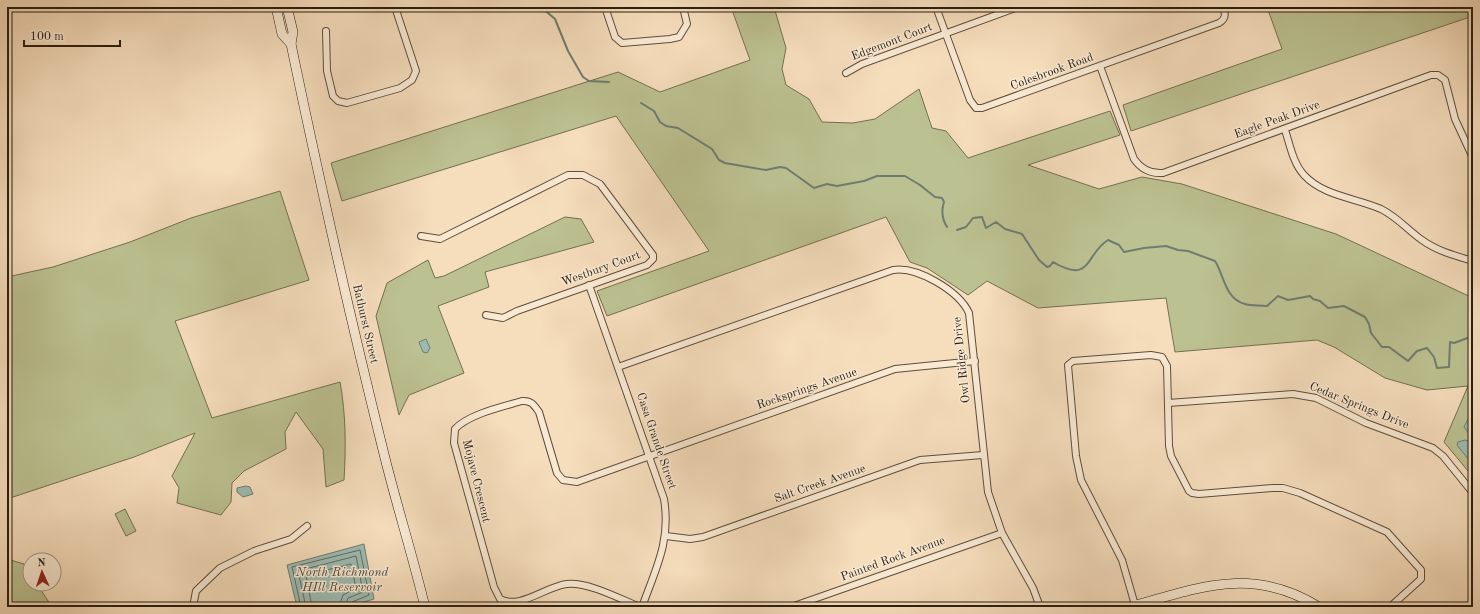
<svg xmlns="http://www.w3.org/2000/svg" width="1480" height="614" font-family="'Old Standard TT',serif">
<rect width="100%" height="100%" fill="#f6ddbc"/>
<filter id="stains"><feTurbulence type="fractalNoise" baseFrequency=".005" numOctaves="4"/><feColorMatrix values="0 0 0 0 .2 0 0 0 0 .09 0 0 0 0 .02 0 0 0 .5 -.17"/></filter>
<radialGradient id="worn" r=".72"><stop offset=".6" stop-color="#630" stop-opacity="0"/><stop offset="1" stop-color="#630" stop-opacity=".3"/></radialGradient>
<g fill="#bcc191" stroke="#727052">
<path d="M731 7H774L786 48 782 69 786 85 809 99 822 122 853 123 875 119 919 89 932 128 946 131 968 158 1110 111 1120 135 1028 165 1099 189 1142 177 1182 184 1336 234 1473 298V477L1444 442 1468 386 1427 390 1385 378 1334 347 1317 340 1175 352 1166 298 1038 308 987 281 968 295 927 268 910 262 886 217 607 316 597 291 709 251 616 116 342 201 331 163 618 72 660 92 750 60Z"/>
<path d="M1267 7H1473V16L1131 131 1123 105 1282 49Z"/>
<path d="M280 191 309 280 175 321 212 418 340 382C346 415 346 446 344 480L326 487 323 449 296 412 285 432 286 449 244 471 232 483 231 502 221 515 177 503 179 488 172 476 195 433 134 457 7 499V277L53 267 130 242 191 218Z"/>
<path d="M565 217 581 219 594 242 485 272 489 287 438 306 464 373 409 395 399 415 376 316 387 283 428 260 435 278 444 276Z"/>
<path d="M125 509 136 531 126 536 115 514Z"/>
<path d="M7 559 24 564 30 573V584H37L52 607H7Z"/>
</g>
<g fill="#9dbbb2" stroke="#6f7c72">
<path d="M426 339 430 348 427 353 423 352 419 342Z"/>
<path d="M1472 416 1473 439 1464 427 1469 417Z"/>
<path d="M1465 440 1473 443V465L1457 445 1458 442Z"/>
<path d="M246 486 250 487 253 494 243 497 237 492V488Z"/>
<path d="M364 544 374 599 348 607H297L287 565Z"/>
</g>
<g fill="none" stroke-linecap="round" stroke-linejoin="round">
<g stroke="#636c62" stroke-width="1">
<path d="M301 607 292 567 360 550 369 595 352 602 350 607"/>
<path d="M306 607 298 571 356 556 363 592 348 598 345 607"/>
<path d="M312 607 306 575 351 564 356 588 343 595 339 607"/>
</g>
<g stroke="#6f7c72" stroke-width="2">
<path d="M541 7 555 19 568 51 583 77 589 81 609 82"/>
<path d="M641 103 654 111 660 122 666 126 678 128 712 149 719 160 725 163 766 170 780 167 786 168 814 188 827 184 837 186 864 181 877 176H905L920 185 935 197 942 198 944 202C941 211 942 219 947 227"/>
<path d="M957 230 966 227 973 218 982 217 986 228 996 222 1005 229 1022 234 1039 260 1047 267 1050 266 1053 262C1092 285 1085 254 1108 240L1119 245 1124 252 1144 248 1166 246 1178 250 1188 251 1215 261C1224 275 1225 299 1245 304 1250 306 1260 305 1267 306L1278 296 1288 300 1310 296 1313 299 1320 301 1328 308 1344 306 1365 317 1369 324 1371 333 1382 347H1389L1408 361 1417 351 1427 348 1434 357 1437 368 1449 367 1450 342 1454 343 1470 337 1473 345"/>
<path d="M1473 353V356"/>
</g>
<g stroke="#5c4e3c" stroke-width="8">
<g id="street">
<path d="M605 7 615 37 622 43 670 39 679 37 687 24 683 7"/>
<path d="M936 7 970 100 976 108H982L1219 23C1226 19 1226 14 1223 7"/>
<path d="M326 31 327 71 333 96 338 101 347 103 400 88 412 80 416 71 395 7"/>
<path d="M1100 66 1134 159C1141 169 1150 174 1163 173L1431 75H1438L1445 80 1455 119 1473 158"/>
<path d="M846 73 862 64 1018 7"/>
<path d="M1285 130C1290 145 1293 163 1304 175 1323 196 1356 198 1381 209 1397 217 1408 230 1422 240 1437 251 1456 256 1473 261"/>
<path d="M421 236 440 239 568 175H583L600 184 653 255V259L647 265 517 311 503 318 486 315"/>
<path d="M589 285 664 499C671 541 656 568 642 607"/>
<path d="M618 367 893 270C917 266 959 291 969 313L988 492 1002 533 1033 588 1040 607"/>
<path d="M1168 403 1293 394 1316 398 1366 423 1433 448 1443 456 1473 493"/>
<path d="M666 536 690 539 703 537 920 460 983 455"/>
<path d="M1135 605 1122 560 1081 480 1076 456 1068 365 1073 361 1151 355 1162 357 1167 366 1169 446 1171 456 1189 491 1192 493 1199 494 1273 488H1283L1300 493 1387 532 1421 570V579L1390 607"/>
<path d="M193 607 196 591 220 568 254 551 291 539 307 526"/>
<path d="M640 607C620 599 589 582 567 584 546 586 520 610 500 599L494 587 454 443 455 429C469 414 502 407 522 401 531 400 534 405 539 412L557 473 563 480 577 482 895 369 975 361"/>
<path d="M791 607 1002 533"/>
</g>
</g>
<g stroke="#291e12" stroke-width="10">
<g id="secondary">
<path d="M276 7 282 34 291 44"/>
<path d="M287 7 293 32 291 44C319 179 349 313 382 446 395 500 412 553 425 607"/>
<path d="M1129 607C1198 588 1252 565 1319 607"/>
</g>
</g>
<use href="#street" stroke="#f9e9d3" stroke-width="6"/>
<use href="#secondary" stroke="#f9e9d3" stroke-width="9"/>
</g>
<g text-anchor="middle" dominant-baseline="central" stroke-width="3" stroke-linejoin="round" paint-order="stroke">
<g font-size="12" fill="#291e12" stroke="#f9e9d3">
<text transform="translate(892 42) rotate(-21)">Edgemont Court</text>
<text transform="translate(1052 72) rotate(-20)">Colesbrook Road</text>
<text transform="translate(1277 120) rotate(-20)">Eagle Peak Drive</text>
<text transform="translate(601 269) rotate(-20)">Westbury Court</text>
<text transform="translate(365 324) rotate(77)">Bathurst Street</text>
<text transform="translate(962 360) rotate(-96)">Owl Ridge Drive</text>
<text transform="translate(807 389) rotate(-19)">Rocksprings Avenue</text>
<text transform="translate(1359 406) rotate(22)">Cedar Springs Drive</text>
<text transform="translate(656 441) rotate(71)">Casa Grande Street</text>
<text transform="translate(476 481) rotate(76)">Mojave Crescent</text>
<text transform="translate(820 484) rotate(-19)">Salt Creek Avenue</text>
<text transform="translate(893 559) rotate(-20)">Painted Rock Avenue</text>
</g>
<g font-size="13" font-style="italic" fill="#4c4d42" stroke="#f9e9d3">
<text x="342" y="572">North Richmond<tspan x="342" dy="15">HIll Reservoir</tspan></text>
</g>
</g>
<rect width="1480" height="614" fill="none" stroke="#f6ddbc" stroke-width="24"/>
<rect x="8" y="8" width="1464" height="598" fill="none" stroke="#291e12" stroke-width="2"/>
<rect x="12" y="12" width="1456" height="590" fill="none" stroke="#291e12"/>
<g transform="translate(42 572) rotate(357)"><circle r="19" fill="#f9e9d3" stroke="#a69886"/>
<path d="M0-3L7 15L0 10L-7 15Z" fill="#8f2418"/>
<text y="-6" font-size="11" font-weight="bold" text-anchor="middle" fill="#291e12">N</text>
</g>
<path d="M24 40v6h96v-6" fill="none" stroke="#291e12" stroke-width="2"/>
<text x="30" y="40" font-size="12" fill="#291e12" stroke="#f9e9d3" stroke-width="3" paint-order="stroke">100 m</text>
<rect width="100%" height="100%" filter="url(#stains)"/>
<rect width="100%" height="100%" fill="url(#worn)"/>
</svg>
